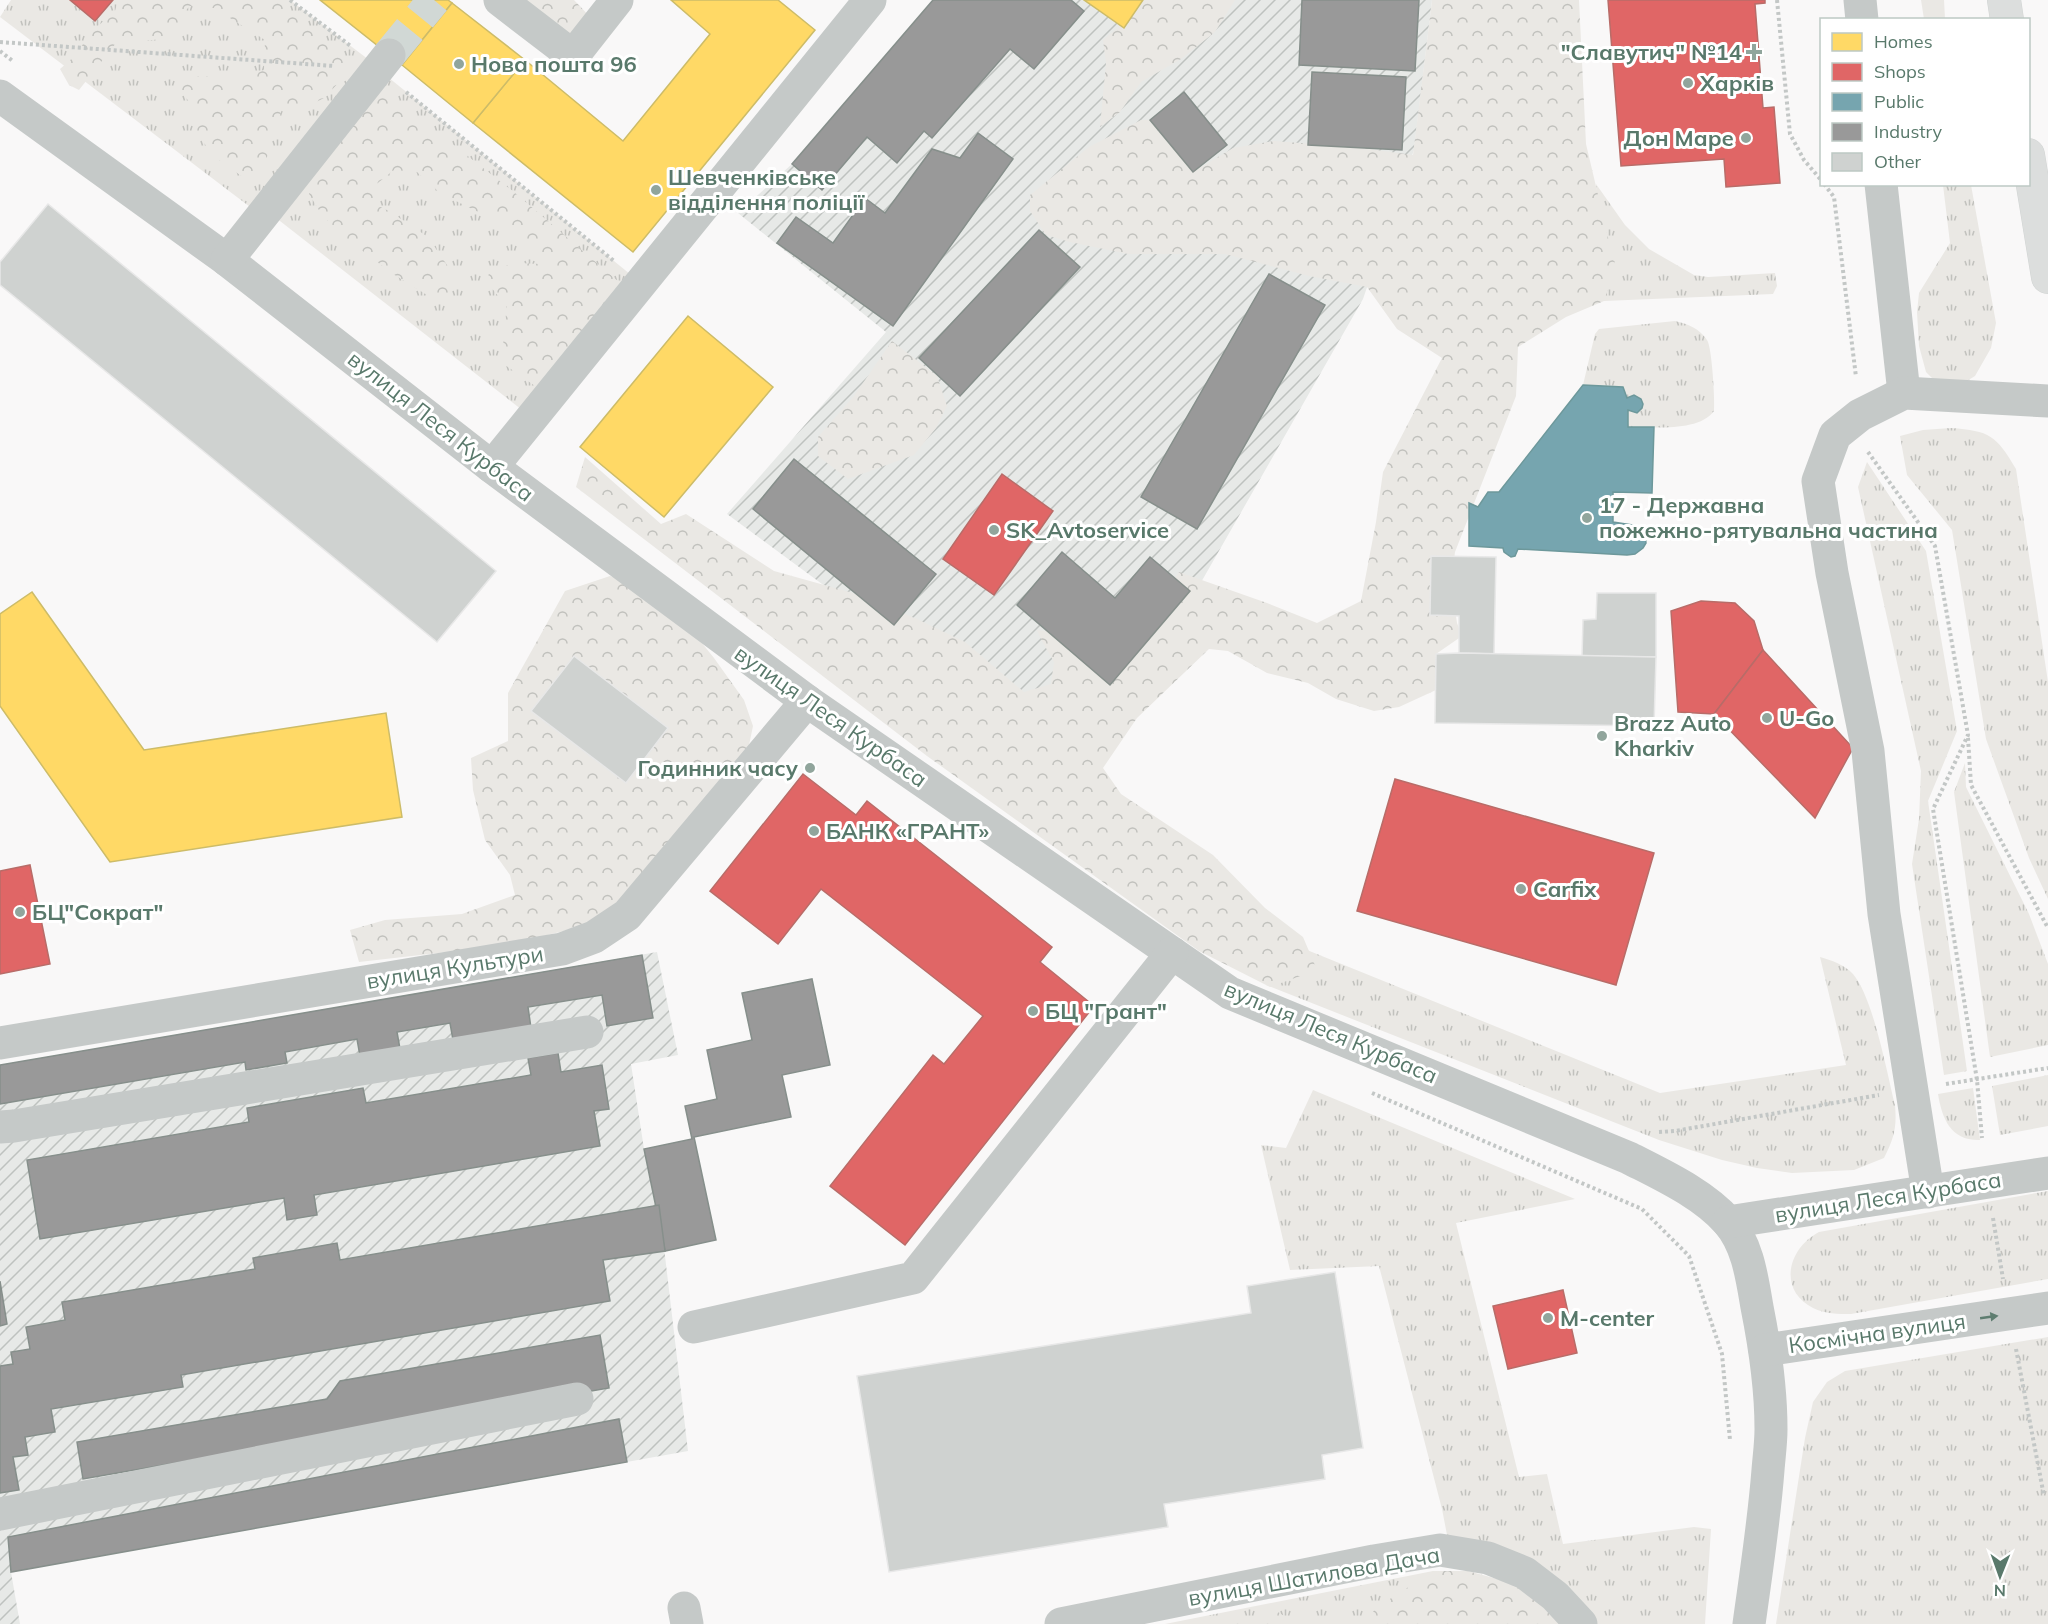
<svg xmlns="http://www.w3.org/2000/svg" width="2048" height="1624" font-family="Mulish,sans-serif">
<defs>
<pattern id="industrial-furrows" width="10" height="10" patternUnits="userSpaceOnUse" patternTransform="scale(1.5)"><rect width="10" height="10" fill="#e7e9e7"/><path d="M-1 1l2-2M0 10L10 0M9 11l2-2" fill="none" stroke="#bec2bf"/></pattern>
<pattern id="grass-tufts" width="24" height="20" patternUnits="userSpaceOnUse" patternTransform="scale(1.5)"><rect width="24" height="20" fill="#eae8e4"/><path d="M3 7l-1-3M5 7V3M7 7l1-3M15 17l-1-3M17 17v-4M19 17l1-3" fill="none" stroke="#c1c1bd"/></pattern>
<pattern id="forest-crowns" width="20" height="18" patternUnits="userSpaceOnUse" patternTransform="scale(1.5)"><rect width="20" height="18" fill="#eae8e4"/><path d="M2 6a3 3 0 1 1 6 0M12 15a3 3 0 1 1 6 0" fill="none" stroke="#c1c1bd"/></pattern>
</defs>
<rect width="100%" height="100%" fill="#f9f8f8"/>
<g fill="url(#industrial-furrows)">
<path d="M933 0H1432L1414 150 1363 299 1088 780 727 514 886 332 738 213 792 164Z"/>
<path d="M657 952 678 1055 631 1064 644 1149 659 1205 688 1451 11 1572 20 1624H0V1065Z"/>
</g>
<g fill="url(#grass-tufts)">
<path d="M11 0H290L381 69 266 219 0 17Z"/>
<path d="M1921 0H1944L1945 19H1924Z"/>
<path d="M383 73 641 283 531 417 271 214Z"/>
<path d="M1596 184 1625 225 1649 249 1694 275 1708 277 1775 273 1777 286 1773 294 1604 301Z"/>
<path d="M1943 185H1971L1996 323 1991 348 1975 376 1962 384H1938L1926 372 1919 346 1917 312 1919 293 1950 243Z"/>
<path d="M1675 321C1688 324 1699 328 1707 340 1712 347 1715 400 1714 411 1699 432 1653 427 1628 427L1627 410 1583 385 1595 334 1599 329Z"/>
<path d="M1951 428C1990 431 1996 435 2016 469L2048 682V899L2029 858 1986 739 1952 530 1907 475 1900 436 1923 430Z"/>
<path d="M1867 462 1926 551 1957 731 1928 801 1967 1071 1944 1075 1912 864 1919 819 1921 771 1858 487Z"/>
<path d="M1965 763 1966 787 2029 914 2048 964V1045L1990 1057 1954 792Z"/>
<path d="M1307 950 1660 1093 1846 1065 1820 957C1831 960 1845 965 1853 974 1873 997 1887 1073 1895 1105 1897 1128 1894 1138 1884 1158L1854 1170 1792 1173 1757 1168 1722 1160 1659 1140 1266 985Z"/>
<path d="M2048 1075V1126L2000 1135 1992 1086Z"/>
<path d="M1973 1088 1980 1140C1951 1141 1942 1119 1938 1094Z"/>
<path d="M1313 1090 1575 1199 1456 1223 1519 1477 1547 1474 1563 1544 1694 1527 1711 1529 1705 1624H1597L1448 1540 1442 1509 1379 1266 1290 1270 1261 1145 1286 1148Z"/>
<path d="M2048 1191V1279L1851 1314C1838 1314 1825 1314 1813 1308 1778 1290 1787 1249 1819 1232Z"/>
<path d="M2048 1337V1624H1776L1805 1438 1813 1402 1827 1382 1845 1371Z"/>
<path d="M1433 1571 1448 1624H1165Z"/>
</g>
<g fill="url(#forest-crowns)">
<path d="M118 0H278L350 60 343 78 324 98 306 107 282 109 262 173 247 180 212 155 197 132 193 106 180 91 188 78 201 76 240 79 264 70 265 40 214 8 190 6 180 16 176 38 116 43 79 90 69 85 60 69 76 55 90 33 115 11Z"/>
<path d="M483 0H574L593 20 575 41 509 24Z"/>
<path d="M1134 0H1235L1215 32 1181 59 1141 82 1120 112 1100 127 1106 63 1103 40 1131 17Z"/>
<path d="M1432 0H1579L1586 144 1615 267 1604 301 1566 317 1518 347 1516 396 1455 552 1451 583 1457 623 1462 636 1436 654V690L1399 707 1374 711 1336 699 1308 683 1267 673 1228 651 1209 649 1137 718 1103 768 1121 794 1213 855 1265 908 1303 937 1317 970 1270 987 1199 951 927 756 576 487 585 457 661 524 686 514 774 571 853 593 917 619 965 642 1024 692 1051 684 1054 662 1042 641 1037 630 1070 634 1143 627 1179 572 1267 603 1317 623 1361 601 1376 522 1383 472 1442 358 1397 329 1367 287 1309 276 1225 254H1128L1070 242 1046 235 1030 211V195L1089 147 1141 120H1150L1193 172 1233 148 1274 141 1354 147 1413 155Z"/>
<path d="M381 93 405 107 514 192 626 288 548 382 535 386 505 365 503 337 507 307 486 281 491 269 518 263 541 264 525 244 488 217 440 193 417 172 394 170 374 186 376 205 389 211 428 237 451 271V295H427L393 274 347 239 322 215 309 194 314 160 360 117Z"/>
<path d="M892 341 937 376 947 406 936 428 914 455 848 479 818 456V437L854 396Z"/>
<path d="M610 576 632 582 685 622 714 658 744 700 753 726 748 750 603 919 564 931 500 946 359 962 350 930 385 920 462 914 515 895 510 875 485 840 473 790 471 758 508 741V693L565 591Z"/>
<path d="M1433 1571H1468L1512 1583 1571 1624H1364L1376 1608Z"/>
<path d="M1278 1612 1296 1624H1218Z"/>
</g>
<g fill="#ffd966" stroke="#cdbc68" stroke-width="1.5">
<path d="M320 0H448L452 3 402 65Z"/>
<path d="M671 0H778L815 30 633 252 473 123 525 60 623 141 710 34Z"/>
<path d="M1084 0H1143L1124 28Z"/>
<path d="M452 3 525 60 473 123 402 65Z"/>
<path d="M688 316 773 387 664 517 580 447Z"/>
<path d="M32 592 144 750 386 713 402 817 110 862 0 706V614Z"/>
</g>
<g fill="#e06666" stroke="#b86c68" stroke-width="1.5">
<path d="M70 0H113L95 21Z"/>
<path d="M1608 0H1765V3L1755 4 1763 108 1774 107 1780 183 1726 187 1724 159 1621 166Z"/>
<path d="M1002 474 1053 511 994 595 943 559Z"/>
<path d="M1701 601 1735 603 1754 621 1763 650 1714 714 1678 712 1671 611Z"/>
<path d="M1763 650 1853 748 1815 818 1714 714Z"/>
<path d="M803 774 856 815 867 801 1052 947 1040 962 1094 1006 905 1245 830 1186 933 1055 944 1064 983 1016 821 889 778 944 710 891Z"/>
<path d="M1395 779 1654 853 1616 985 1357 911Z"/>
<path d="M30 865 50 964 0 974V871Z"/>
<path d="M1563 1290 1577 1353 1508 1369 1493 1306Z"/>
</g>
<path fill="#76a5af" stroke="#6d989b" stroke-width="1.5" d="M1583 385 1623 387 1627 398 1634 395 1641 399 1643 404 1642 408 1637 413 1628 410V427H1654L1652 493 1613 492V522L1639 526 1645 534 1646 543 1643 548 1635 554 1627 555 1518 549 1515 556 1511 557 1504 552 1503 548 1469 546V503L1478 507 1488 492H1499Z"/>
<g fill="#999" stroke="#868f8b" stroke-width="1.5">
<path d="M933 0H1071L1084 11 1034 69 1010 49 932 138 924 131 897 163 867 137 822 190 792 164Z"/>
<path d="M1302 0H1419L1415 71 1299 65Z"/>
<path d="M1312 72 1406 77 1402 150 1308 145Z"/>
<path d="M1184 92 1227 145 1193 172 1150 120Z"/>
<path d="M978 133 1013 159 893 326 777 243 796 217 833 243 865 198 885 213 932 149 960 158Z"/>
<path d="M1039 230 1080 267 960 396 919 358Z"/>
<path d="M1269 274 1325 305 1197 529 1141 497Z"/>
<path d="M794 459 936 574 894 625 753 509Z"/>
<path d="M1062 552 1115 598 1150 557 1190 591 1110 685 1017 605Z"/>
<path d="M642 955 653 1018 607 1026 602 995 528 1007 531 1028 453 1040 450 1023 397 1032 400 1049 360 1056 357 1039 285 1052 287 1063 246 1070 245 1062 0 1104V1065Z"/>
<path d="M812 979 830 1065 782 1075 791 1117 694 1137 716 1240 665 1251 644 1149 692 1139 685 1106 717 1099 707 1050 752 1040 742 993Z"/>
<path d="M558 1053 561 1072 602 1065 609 1109 594 1111 600 1146 314 1195 317 1215 287 1220 284 1198 40 1239 27 1160 249 1122 247 1108 363 1088 366 1103 531 1075 528 1058Z"/>
<path d="M659 1205 665 1251 603 1260 610 1301 181 1375 183 1387 51 1409 55 1432 25 1437 28 1455 13 1457 19 1490 0 1493V1366L13 1364 11 1352 30 1349 26 1327 65 1320 62 1302 255 1269 253 1258 337 1243 340 1260Z"/>
<path d="M0 1281 7 1324 0 1326Z"/>
<path d="M600 1335 609 1388 83 1479 77 1442 327 1399 340 1381Z"/>
<path d="M619 1419 627 1462 11 1572 8 1537Z"/>
</g>
<g fill="#cfd2d0" stroke="#e8e8e8" stroke-width="1.5">
<path d="M48 204 496 571 437 642 0 285V262Z"/>
<path d="M1431 556 1496 557 1494 654 1459 653V616L1430 615Z"/>
<path d="M1597 593H1656V657L1582 656 1583 620 1596 619Z"/>
<path d="M1459 653 1656 657 1654 726 1435 723 1436 654Z"/>
<path d="M574 656 668 728 626 783 531 711Z"/>
<path d="M1335 1272 1363 1448 1322 1455 1325 1479 1164 1504 1168 1527 889 1572 857 1376 1251 1313 1247 1286Z"/>
</g>
<g fill="none" stroke-linecap="round" stroke-linejoin="round">
<path stroke="#d1d8d5" stroke-width="33" stroke-dasharray="33 16" stroke-linecap="butt" d="M389 55 434 0"/>
<g stroke="#d1d4d3" stroke-width="34">
<g id="major">
<path d="M2004 0 2007 20"/>
<path d="M2028 155 2048 277"/>
</g>
</g>
<g stroke="#c3c7c6" stroke-width="4" stroke-dasharray="3 3" stroke-linecap="butt">
<path d="M290 0 352 47"/>
<path d="M1777 0 1790 134 1804 160 1822 181"/>
<path d="M0 42 334 66"/>
<path d="M0 51 14 62"/>
<path d="M406 92 614 261"/>
<path d="M1824 184 1834 197 1856 377"/>
<path d="M1868 452 1935 546 1968 735 1933 809 1977 1080 1982 1138"/>
<path d="M1968 738 1971 785 2048 928"/>
<path d="M1946 1084 2048 1068"/>
<path d="M1372 1093 1642 1209 1689 1256 1722 1354 1730 1440"/>
<path d="M1659 1132 1675 1131 1879 1095"/>
<path d="M1993 1218 2003 1279"/>
<path d="M2016 1349 2044 1496"/>
</g>
<g stroke="#c5c9c8" stroke-width="33">
<path d="M500 0 573 56 617 0"/>
<path d="M1860 0 1862 20"/>
<path d="M0 96 227 260 492 467 807 701 1230 993 1629 1158C1662 1175 1702 1193 1728 1222 1748 1245 1752 1278 1757 1307 1765 1347 1771 1388 1771 1429 1771 1443 1769 1457 1768 1470 1764 1522 1756 1573 1749 1624"/>
<path d="M1881 184 1904 393"/>
<path d="M227 260 389 55"/>
<path d="M492 467 870 0"/>
<path d="M0 1043 562 949 594 937 627 915 807 701"/>
<path d="M0 1127 14 1126 587 1032"/>
<path d="M1928 1192 1884 914 1868 751 1832 573 1818 481 1835 435 1860 415 1904 393 2048 401"/>
<path d="M1728 1222 2048 1173"/>
<path d="M694 1327 913 1278 1172 953"/>
<path d="M1765 1350 2048 1308"/>
<path d="M0 1514 577 1399"/>
<path d="M684 1608 687 1624"/>
<path d="M1061 1624 1374 1561 1440 1550 1488 1558 1525 1573 1555 1596 1581 1624"/>
</g>
<use href="#major" stroke="#dcdedd" stroke-width="33"/>
</g>
<defs><path id="oneway-solid" d="M-6-.8H1V-3.2L6.5 0L1 3.2V.8H-6Z" transform="scale(1.5)"/></defs>
<use fill="#5e7d70" href="#oneway-solid" transform="translate(1989 1317) rotate(-8)"/>
<g fill="#91a59c" stroke="#fff" stroke-width="2">
<path d="M1751 43h6v6h6v6h-6v6h-6v-6h-6v-6h6z"/>
<circle cx="459" cy="64" r="6"/>
<circle cx="1688" cy="83" r="6"/>
<circle cx="1746" cy="138" r="6"/>
<circle cx="656" cy="190" r="6"/>
<circle cx="1587" cy="518" r="6"/>
<circle cx="994" cy="530" r="6"/>
<circle cx="1767" cy="718" r="6"/>
<circle cx="1602" cy="736" r="6"/>
<circle cx="810" cy="768" r="6"/>
<circle cx="814" cy="831" r="6"/>
<circle cx="1521" cy="889" r="6"/>
<circle cx="20" cy="912" r="6"/>
<circle cx="1033" cy="1011" r="6"/>
<circle cx="1548" cy="1318" r="6"/>
</g>
<g text-anchor="middle" dominant-baseline="central" stroke-width="6" stroke-linejoin="round" paint-order="stroke">
<g font-size="22" font-weight="bold" fill="#59796b" stroke="#fff" text-anchor="start">
<text x="1742" y="52" text-anchor="end">"Славутич" №14</text>
<text x="471" y="64">Нова пошта 96</text>
<text x="1700" y="83">Харків</text>
<text x="1734" y="138" text-anchor="end">Дон Маре</text>
<text x="668" y="177">Шевченківське<tspan x="668" dy="25">відділення поліції</tspan></text>
<text x="1599" y="505">17 - Державна<tspan x="1599" dy="25">пожежно-рятувальна частина</tspan></text>
<text x="1006" y="530">SK_Avtoservice</text>
<text x="1779" y="718">U-Go</text>
<text x="1614" y="723">Brazz Auto<tspan x="1614" dy="25">Kharkiv</tspan></text>
<text x="798" y="768" text-anchor="end">Годинник часу</text>
<text x="826" y="831">БАНК «ГРАНТ»</text>
<text x="1533" y="889">Carfix</text>
<text x="32" y="912">БЦ"Сократ"</text>
<text x="1045" y="1011">БЦ "Грант"</text>
<text x="1560" y="1318">M-center</text>
</g>
<g font-size="22" fill="#59796b" stroke="#fff">
<text transform="translate(441 426) rotate(38)">вулиця Леся Курбаса</text>
<text transform="translate(831 716) rotate(35)">вулиця Леся Курбаса</text>
<text transform="translate(455 967) rotate(-9)">вулиця Культури</text>
<text transform="translate(1331 1032) rotate(23)">вулиця Леся Курбаса</text>
<text transform="translate(1888 1197) rotate(-9)">вулиця Леся Курбаса</text>
<text transform="translate(1877 1333) rotate(-8)">Космічна вулиця</text>
<text transform="translate(1314 1576) rotate(-10)">вулиця Шатилова Дача</text>
</g>
</g>
<rect x="1820" y="18" width="210" height="168" fill="#ffffff" stroke="#bdc9c4" stroke-width="1.5"/>
<rect x="1832" y="33" width="30" height="18" fill="#ffd966" stroke="#bdc9c4" stroke-width="1.5"/>
<text x="1874" y="48" font-size="18" fill="#59796b">Homes</text>
<rect x="1832" y="63" width="30" height="18" fill="#e06666" stroke="#bdc9c4" stroke-width="1.5"/>
<text x="1874" y="78" font-size="18" fill="#59796b">Shops</text>
<rect x="1832" y="93" width="30" height="18" fill="#76a5af" stroke="#bdc9c4" stroke-width="1.5"/>
<text x="1874" y="108" font-size="18" fill="#59796b">Public</text>
<rect x="1832" y="123" width="30" height="18" fill="#999999" stroke="#bdc9c4" stroke-width="1.5"/>
<text x="1874" y="138" font-size="18" fill="#59796b">Industry</text>
<rect x="1832" y="153" width="30" height="18" fill="#cfd2d0" stroke="#bdc9c4" stroke-width="1.5"/>
<text x="1874" y="168" font-size="18" fill="#59796b">Other</text>
<g transform="translate(2000 1576) rotate(181)" stroke="#ffffff" stroke-width="4.5" paint-order="stroke">
<path d="M0-4.5L10 22L0 15L-10 22Z" fill="#59796b"/>
<text y="-9" font-size="16" font-weight="bold" text-anchor="middle" fill="#59796b">N</text>
</g>
</svg>
